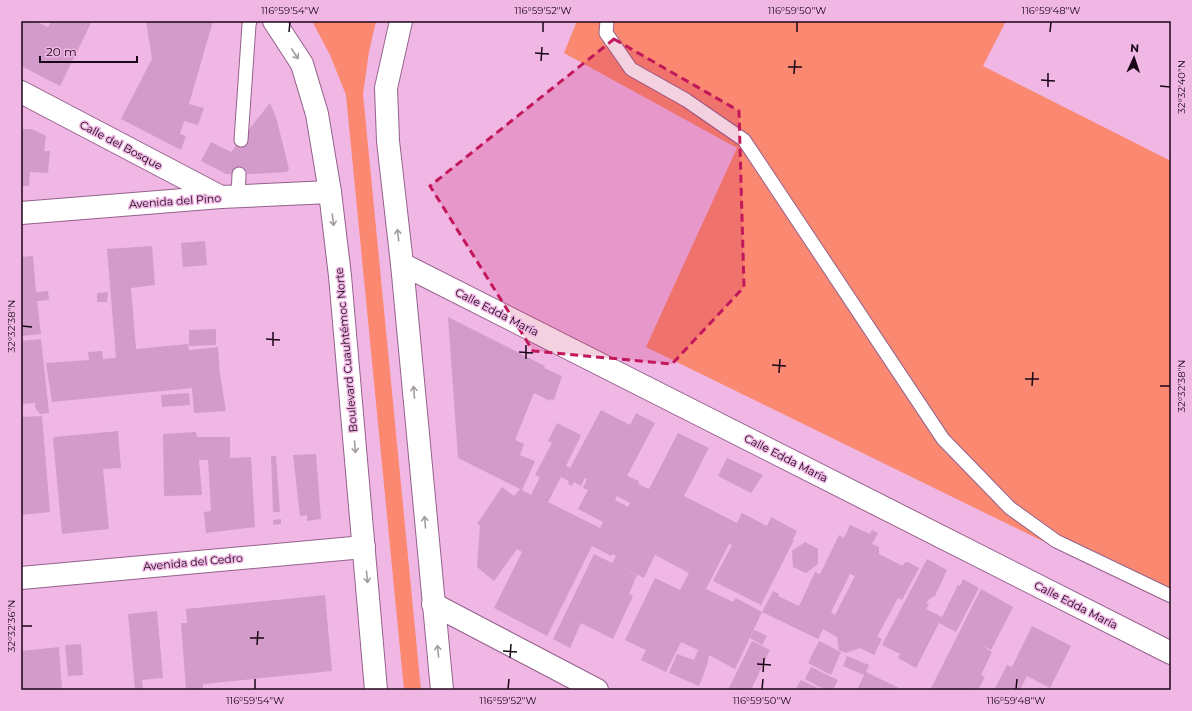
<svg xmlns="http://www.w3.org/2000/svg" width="1192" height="711" font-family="Montserrat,sans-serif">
<rect width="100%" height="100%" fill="#f0b7e5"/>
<g fill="#fb8971">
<path d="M312 21H376L369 52 363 94 421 690H404L346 95 330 55Z"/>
<path d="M577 21H1006L983 66 1171 161V604L646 347 737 148 564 53Z"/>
</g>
<g fill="#d29bc9" fill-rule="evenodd">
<path d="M21 21H35L48 27 51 21H92L60 86 21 66Z"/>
<path d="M146 21H213L189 104 204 108 198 125 184 121 180 134 186 136 181 150 121 119 152 59Z"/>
<path d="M270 103 276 117 289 169 287 172 254 174H226L201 161 211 142 231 152Z"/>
<path d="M21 129H32L46 136 44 151H50L48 173 30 172 29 186H21Z"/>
<path d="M205 241 207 265 183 267 181 243Z"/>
<path d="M152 246 155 285 131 288 136 349 188 344 189 350 218 347 220 374 226 411 194 413 192 388 52 402 46 363 89 360 88 352 102 351 103 359 116 358 107 249Z"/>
<path d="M33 256 36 292 48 291 49 300 37 301 41 334 21 336V257Z"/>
<path d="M108 292 107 302H97V293Z"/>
<path d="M448 317 545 366 544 368 562 376 554 400 551 399 550 401 534 393 515 440 524 444 520 455 535 461 522 490 531 495 540 477 535 475 552 443 548 441 557 423 581 435 566 466 570 468 601 410 630 425 636 413 655 423 627 476 639 481 638 484 649 489 678 433 709 448 684 496 737 523 742 513 767 526 771 517 797 531 793 539 794 540 761 605 713 581 732 545 729 544 706 589 733 602 736 598 762 612 735 669 709 655 707 665 699 686 669 673 677 654 694 660 698 650 681 642 666 672 641 660 646 650 625 640 655 578 680 590 689 573 655 555 644 578 618 565 637 575 629 594 633 596 613 639 581 623 570 648 553 639 594 554 612 563 616 556 612 554 611 556 592 546 547 636 494 608 522 552 517 549 494 581 477 567 480 525 477 524 502 487 514 496 520 489 458 458ZM561 477 569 481 568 484 572 486 574 482 581 486 585 478 587 479 583 488 588 490 578 509 603 522 600 528 548 502ZM617 496 630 503 628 507 615 500Z"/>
<path d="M216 329V345L189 346V330Z"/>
<path d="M41 339 49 413 40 414 35 408V403L21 404V341Z"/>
<path d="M189 393 190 405 162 407 161 395Z"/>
<path d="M42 416 50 512 21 515V417Z"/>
<path d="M118 431 121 468 103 469 109 529 62 534 53 439H54V437Z"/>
<path d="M196 432 197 437H230V458L251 457 255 527 206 533 204 512 211 511 208 460H199L202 495 164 496 163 434Z"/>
<path d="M316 454 321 519 307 521V515L300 516 293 455Z"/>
<path d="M271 456H276L280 512H273Z"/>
<path d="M727 458 763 475 751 493 718 476Z"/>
<path d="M281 519V524L273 525V520Z"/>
<path d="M850 525 870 534 872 530 878 533 872 544 879 547V554L903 566 904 563 908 562 919 568 902 600 898 598 877 637 882 639 874 655 860 648 846 653 839 650 837 637 823 629 818 639 762 612 773 591 779 594 778 596 799 606 815 572 820 574 839 535 844 538ZM850 574 855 576 835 615 831 612Z"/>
<path d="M805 542 818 549V564L806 573 793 567 792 551Z"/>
<path d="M927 559 947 570 935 596 928 600 926 603 929 604 926 609 942 617 958 585 960 586 963 579 979 588 956 632 939 623 916 668 898 658 900 654 882 645Z"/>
<path d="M981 589 1013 607 991 650 979 644 992 652 981 675 985 677 978 690 973 688 972 690H930Z"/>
<path d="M325 595 332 671 203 684V690H186L181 623H187L186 609Z"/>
<path d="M157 611 163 678 142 680 143 690H135L128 614Z"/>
<path d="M1032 626 1071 646 1050 688 1027 676 1020 690H994L1007 665 1012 667Z"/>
<path d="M754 630 767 636 762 645 750 638Z"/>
<path d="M752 641 770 650 751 690H728Z"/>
<path d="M819 641 841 652 831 675 808 663Z"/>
<path d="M81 644 83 675 68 676 65 645Z"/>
<path d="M59 647 62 690H21V651Z"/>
<path d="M847 656 869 665 866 672 903 690H857L864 675 843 666Z"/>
<path d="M811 667 838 680 833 690H825L805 679Z"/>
<path d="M801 680 822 690H795Z"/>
</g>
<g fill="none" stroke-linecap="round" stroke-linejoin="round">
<g stroke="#94618c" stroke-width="15">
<g id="lane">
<path d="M607 21 606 33 631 69 686 100 744 140 943 439 1010 508 1056 541 1171 596"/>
<path d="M241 140 249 25 250 21"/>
<path d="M238 197 239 174"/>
</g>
</g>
<g stroke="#94618c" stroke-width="24">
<g id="street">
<path d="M21 92 221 197"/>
<path d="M21 213 221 197 330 192"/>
<path d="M402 264 1171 653"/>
<path d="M21 578 364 547"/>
<path d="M433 604 597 690"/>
</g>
</g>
<g stroke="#94618c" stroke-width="24">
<g id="primary">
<path d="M274 21 302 64 317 114 330 192 340 276 376 690"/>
<path d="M401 21 386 88 388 141 402 264 442 690"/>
</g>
</g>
<use href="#lane" stroke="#fff" stroke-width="13"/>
<use href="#street" stroke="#fff" stroke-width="22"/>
<use href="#primary" stroke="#fff" stroke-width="22"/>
</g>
<defs><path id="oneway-shaft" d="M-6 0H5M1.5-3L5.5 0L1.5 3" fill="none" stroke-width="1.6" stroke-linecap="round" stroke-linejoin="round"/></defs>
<g stroke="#a39ba2">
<use href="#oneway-shaft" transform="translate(295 54) rotate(57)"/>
<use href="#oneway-shaft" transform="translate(333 220) rotate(83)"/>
<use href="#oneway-shaft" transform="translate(398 235) rotate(-97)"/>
<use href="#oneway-shaft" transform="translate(414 392) rotate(-95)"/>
<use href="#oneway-shaft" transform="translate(355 447) rotate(85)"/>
<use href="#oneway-shaft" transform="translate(425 522) rotate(-95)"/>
<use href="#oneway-shaft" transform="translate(367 577) rotate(85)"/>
<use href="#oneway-shaft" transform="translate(438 651) rotate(-96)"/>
</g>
<path fill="#c2185b" fill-opacity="0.2" stroke="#c2185b" stroke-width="3" stroke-dasharray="8 5" stroke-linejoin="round" d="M614 39 739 111 744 287 672 364 533 351 430 186Z"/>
<path fill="none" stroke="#190616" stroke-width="1.5" d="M289 32 290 22M543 32V22M797 32V22M1050 32 1051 22M535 53 549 54M541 61 542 47M788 67H802M794 74 795 60M1041 80 1055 81M1160 86 1170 87M1048 87V73M22 326 32 327M266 339 280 340M273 346V332M519 352 533 353M526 359V345M772 365 786 366M779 373 780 359M1025 379H1039M1032 386 1033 372M1160 386H1170M22 626H32M250 638H264M257 645 258 631M503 651 517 652M510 658 511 644M757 664 771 665M763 672 764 658M255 689V679M508 689 509 679M762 689 763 679M1016 689 1017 679"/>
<g text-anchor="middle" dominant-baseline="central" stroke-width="3" stroke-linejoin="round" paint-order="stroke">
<g font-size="11" fill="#190616" stroke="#f0b7e5">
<text transform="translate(121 145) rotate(28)">Calle del Bosque</text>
<text transform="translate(175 201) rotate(-4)">Avenida del Pino</text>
<text transform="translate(497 312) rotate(27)">Calle Edda María</text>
<text transform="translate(346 350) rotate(-95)">Boulevard Cuauhtémoc Norte</text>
<text transform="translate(786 458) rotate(27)">Calle Edda María</text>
<text transform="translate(193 562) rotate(-5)">Avenida del Cedro</text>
<text transform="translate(1076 605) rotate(27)">Calle Edda María</text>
</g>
</g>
<rect width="1192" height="711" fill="none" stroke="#f0b7e5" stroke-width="44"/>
<g transform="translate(1134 58) rotate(3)" stroke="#f0b7e5" stroke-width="3" paint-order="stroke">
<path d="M0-3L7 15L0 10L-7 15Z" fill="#190616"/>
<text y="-6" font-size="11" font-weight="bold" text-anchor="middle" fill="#190616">N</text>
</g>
<path d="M40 56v6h97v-6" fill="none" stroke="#190616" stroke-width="2"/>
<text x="46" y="56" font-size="12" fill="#190616" stroke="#f0b7e5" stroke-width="3" paint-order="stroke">20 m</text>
<rect x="22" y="22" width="1148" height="667" fill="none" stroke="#190616" stroke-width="1.5"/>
<g font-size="10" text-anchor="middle" fill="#190616">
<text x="290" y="14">116°59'54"W</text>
<text x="543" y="14">116°59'52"W</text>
<text x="797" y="14">116°59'50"W</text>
<text x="1051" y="14">116°59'48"W</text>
<text transform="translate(1181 87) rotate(-90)" y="4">32°32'40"N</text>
<text transform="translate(11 326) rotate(-90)" y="4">32°32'38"N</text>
<text transform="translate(1181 386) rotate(-90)" y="4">32°32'38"N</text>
<text transform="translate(11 626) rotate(-90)" y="4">32°32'36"N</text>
<text x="255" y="704">116°59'54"W</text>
<text x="508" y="704">116°59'52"W</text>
<text x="762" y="704">116°59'50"W</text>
<text x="1016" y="704">116°59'48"W</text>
</g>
</svg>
